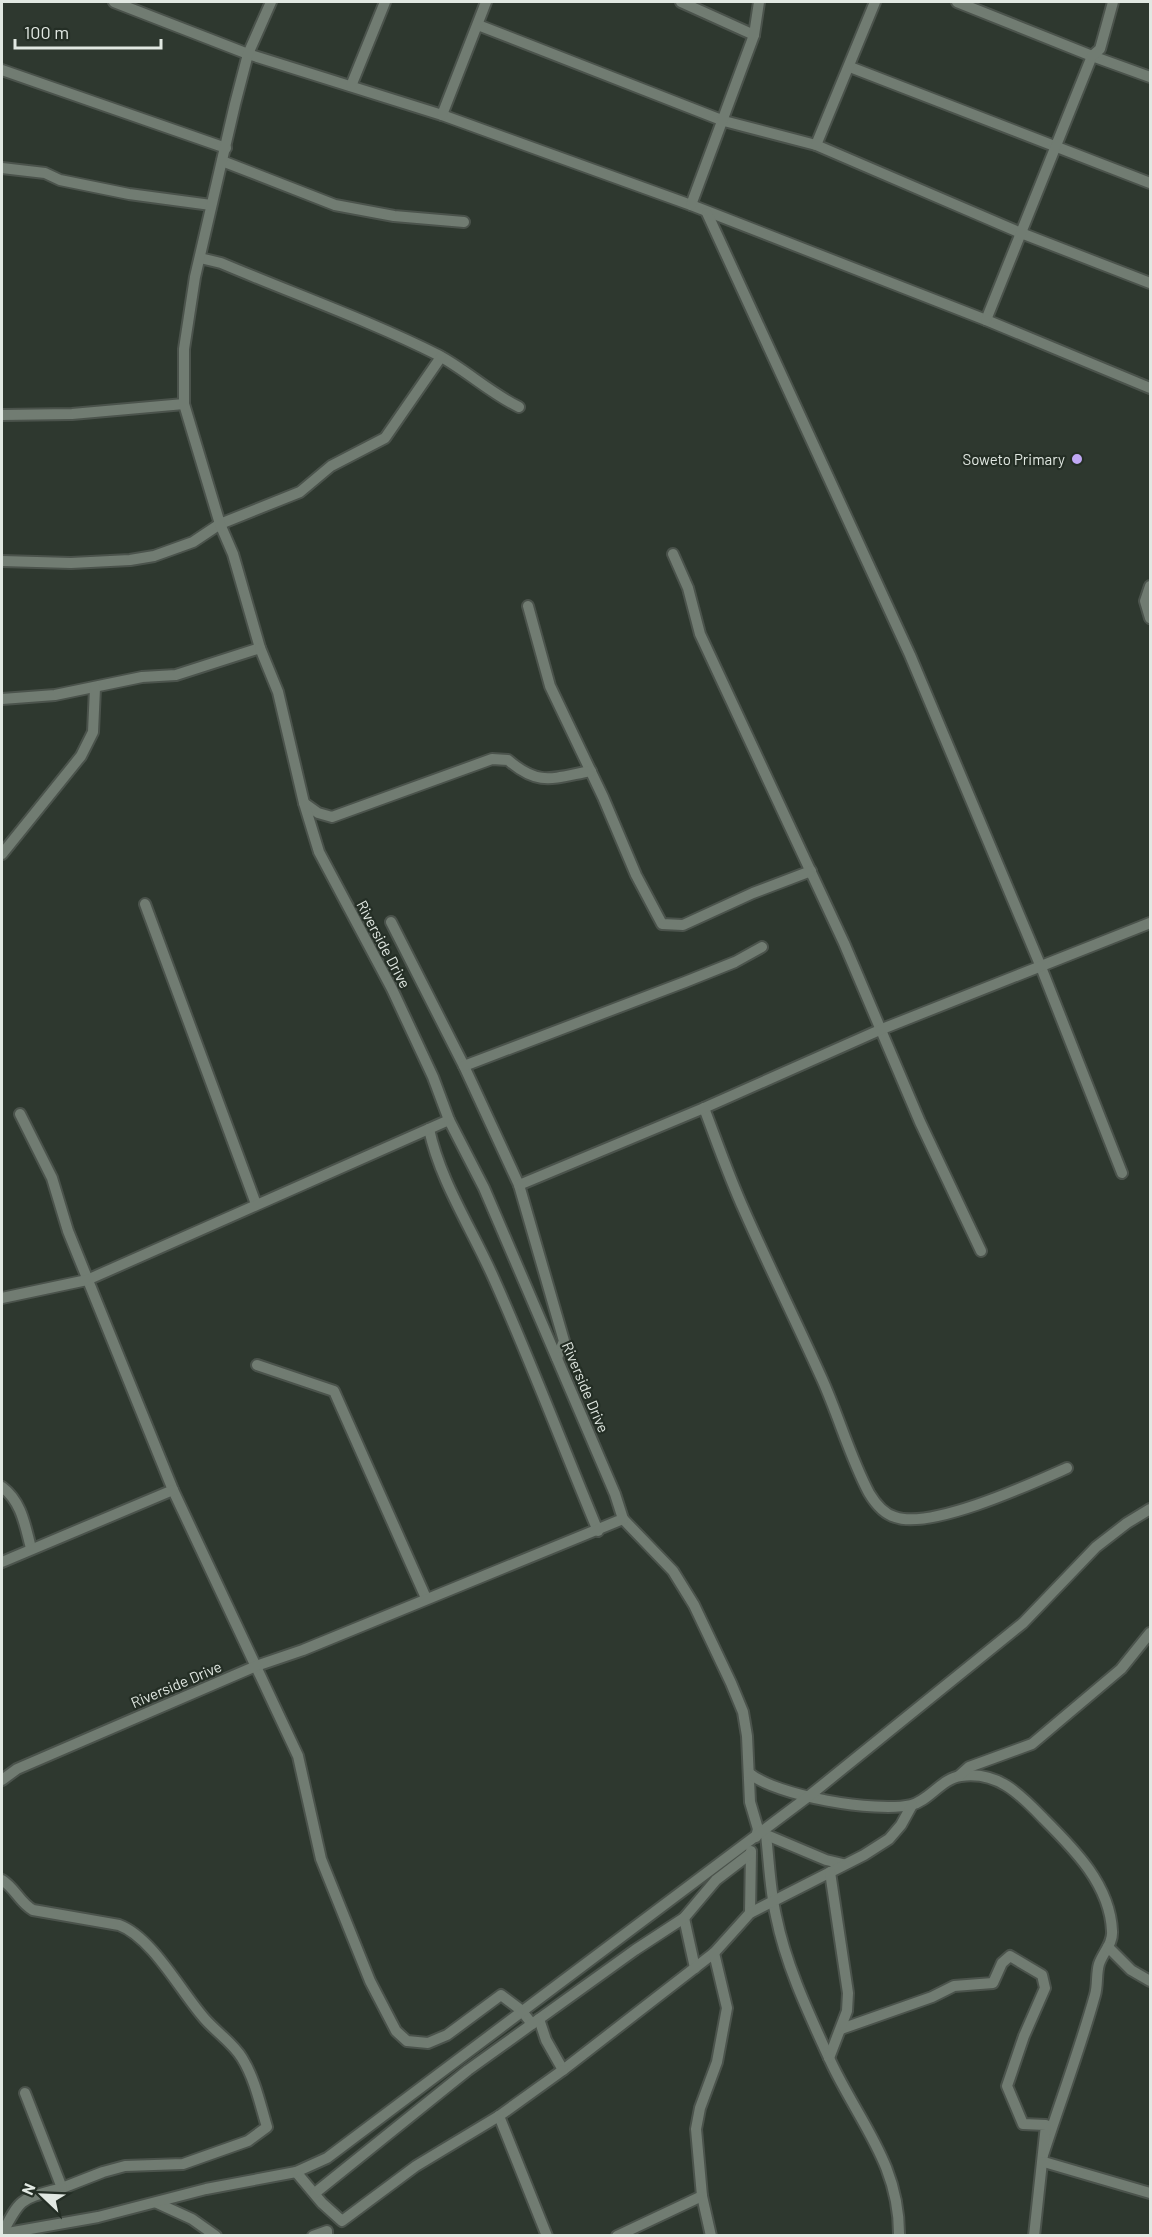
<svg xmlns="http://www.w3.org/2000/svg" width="1152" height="2237" font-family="Barlow,sans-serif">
<rect width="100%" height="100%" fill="#2e382f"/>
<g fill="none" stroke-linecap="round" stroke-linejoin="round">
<g stroke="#4b534c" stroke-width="14">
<g id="street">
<path d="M114 2 248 54 442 115 691 205 986 320 1150 388"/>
<path d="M681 2 754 35"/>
<path d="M957 2 1092 56 1150 77"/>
<path d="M478 25 724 121 816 145 1021 233 1150 283"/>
<path d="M850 67 1150 183"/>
<path d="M2 70 226 148"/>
<path d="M351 86 385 2"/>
<path d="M442 115 486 2"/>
<path d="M816 145 875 2"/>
<path d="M222 161 335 205 394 216 464 222"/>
<path d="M2 168 45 173 60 180 129 194 211 205"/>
<path d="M691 205 754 35 759 2"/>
<path d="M707 213 910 655 1041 967 1122 1173"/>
<path d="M200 258 221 263C294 294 368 320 438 355 466 370 490 393 519 407"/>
<path d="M986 320 1092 56 1100 49 1113 2"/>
<path d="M2 415 72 414 184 404"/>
<path d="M673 554 688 588 700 634 844 943 920 1122 981 1251"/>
<path d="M2 561 71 563 130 560 154 556 193 542 220 524 300 492 331 466 385 438 441 357"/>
<path d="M1150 586 1145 601 1150 618"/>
<path d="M528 606 550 686 603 797 636 875 662 924 683 925 753 893 811 871"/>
<path d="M2 699 55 695 142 677 176 675 260 648 233 554 220 524 184 404V349L195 277 235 104 248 54 271 2"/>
<path d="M304 803 318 813 332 817 492 759 508 760C539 787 553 778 591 771"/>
<path d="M2 854 81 756 93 732 95 688"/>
<path d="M145 904 256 1204"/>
<path d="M391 922 464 1066 519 1185 564 1341 557 1358"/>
<path d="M464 1066 685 982 735 962 762 947"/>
<path d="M704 1108C717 1142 729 1177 744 1210 769 1267 797 1323 822 1379 839 1417 850 1457 869 1493 875 1503 884 1514 895 1517 931 1530 1031 1484 1067 1468"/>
<path d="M20 1114 52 1178 68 1231 173 1490 298 1756 321 1859 370 1981 396 2031 407 2041 428 2043 447 2035 501 1995 521 2010 532 2024"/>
<path d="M429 1129C440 1181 472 1229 494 1279 531 1362 563 1447 598 1531"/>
<path d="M519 1185 704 1108 882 1029 1150 923"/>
<path d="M2 1298 87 1280 449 1120"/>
<path d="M257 1365 334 1391 426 1598"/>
<path d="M2 1487C22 1502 25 1526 31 1548"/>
<path d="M623 1519 673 1571 694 1605 731 1683 743 1712 747 1736 750 1802 758 1829 756 1837"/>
<path d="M2 1562 173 1490"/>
<path d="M749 1773C776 1796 876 1813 911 1805 929 1801 942 1778 961 1776 997 1771 1019 1793 1042 1817 1073 1848 1110 1884 1112 1931 1113 1944 1103 1952 1099 1964 1096 1974 1098 1985 1095 1995 1080 2049 1060 2102 1043 2155"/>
<path d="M959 1776 969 1767 1032 1744 1121 1669 1150 1633"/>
<path d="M2 1780 17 1769 256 1666 303 1650 623 1519 615 1494 484 1188 449 1120 433 1077 392 989 319 852 304 803 278 692 260 648"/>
<path d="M762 1833 826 1860 843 1864"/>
<path d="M766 1835C769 1861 770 1890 776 1916 786 1966 809 2014 830 2060 858 2121 900 2164 899 2236"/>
<path d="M2 1880C15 1888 20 1903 33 1910L119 1925C152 1937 181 1992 204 2018 216 2032 233 2043 242 2058 255 2079 260 2104 267 2127L248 2141 183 2164 125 2166 103 2172 62 2188 25 2093"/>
<path d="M750 1913 751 1851"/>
<path d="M684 1918 695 1968"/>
<path d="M1108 1947 1131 1970 1150 1981"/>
<path d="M539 2019 546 2040 563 2070 714 1953 750 1913 864 1855 889 1839 901 1825 912 1805"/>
<path d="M841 2029 932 1997 954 1986 993 1983 1002 1963 1010 1956 1042 1975 1045 1988 1024 2036 1007 2086 1023 2124 1046 2125 1034 2236"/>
<path d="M829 2058 847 2011 848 1993 830 1872"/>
<path d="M499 2116 547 2236"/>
<path d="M1044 2162 1150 2193"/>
<path d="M296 2172 322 2203 342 2221 416 2166 499 2116 563 2070"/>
<path d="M315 2193 468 2070 635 1950 684 1918 716 1880 750 1854"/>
<path d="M157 2203 192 2219 216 2236"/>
<path d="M2 2234 98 2217 206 2189 296 2172 327 2158 809 1796 1023 1623 1096 1547 1127 1523 1150 1509"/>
<path d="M2 2234C21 2196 22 2199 62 2188"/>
<path d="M313 2236 327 2231V2236"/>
<path d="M617 2236 702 2196"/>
<path d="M711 2236 702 2196 696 2129 700 2108 717 2062 727 2008 714 1953"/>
</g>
</g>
<use href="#street" stroke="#717c72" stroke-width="10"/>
</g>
<circle fill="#c0a8f4" stroke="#242e25" stroke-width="2" cx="1077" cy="459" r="6"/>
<g text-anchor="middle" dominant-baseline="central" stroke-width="4.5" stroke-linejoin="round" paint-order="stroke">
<g font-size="15" fill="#e1e8e2" stroke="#242e25" text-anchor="end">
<text x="1065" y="459">Soweto Primary</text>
</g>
<g font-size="15" fill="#e1e8e2" stroke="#242e25">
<text transform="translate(384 944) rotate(62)">Riverside Drive</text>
<text transform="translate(586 1387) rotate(67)">Riverside Drive</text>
<text transform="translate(176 1684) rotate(-23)">Riverside Drive</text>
</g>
</g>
<rect width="1152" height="2237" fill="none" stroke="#e1e8e2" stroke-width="6"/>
<g transform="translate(42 2195) rotate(293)" stroke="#242e25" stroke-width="4.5" paint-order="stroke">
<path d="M0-4.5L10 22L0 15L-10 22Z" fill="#e1e8e2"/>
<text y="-9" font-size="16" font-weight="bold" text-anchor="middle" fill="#e1e8e2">N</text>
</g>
<path d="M15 39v9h146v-9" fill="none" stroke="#e1e8e2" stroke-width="3"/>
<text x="24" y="39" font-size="18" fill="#e1e8e2" stroke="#242e25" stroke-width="4.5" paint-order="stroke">100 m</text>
</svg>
